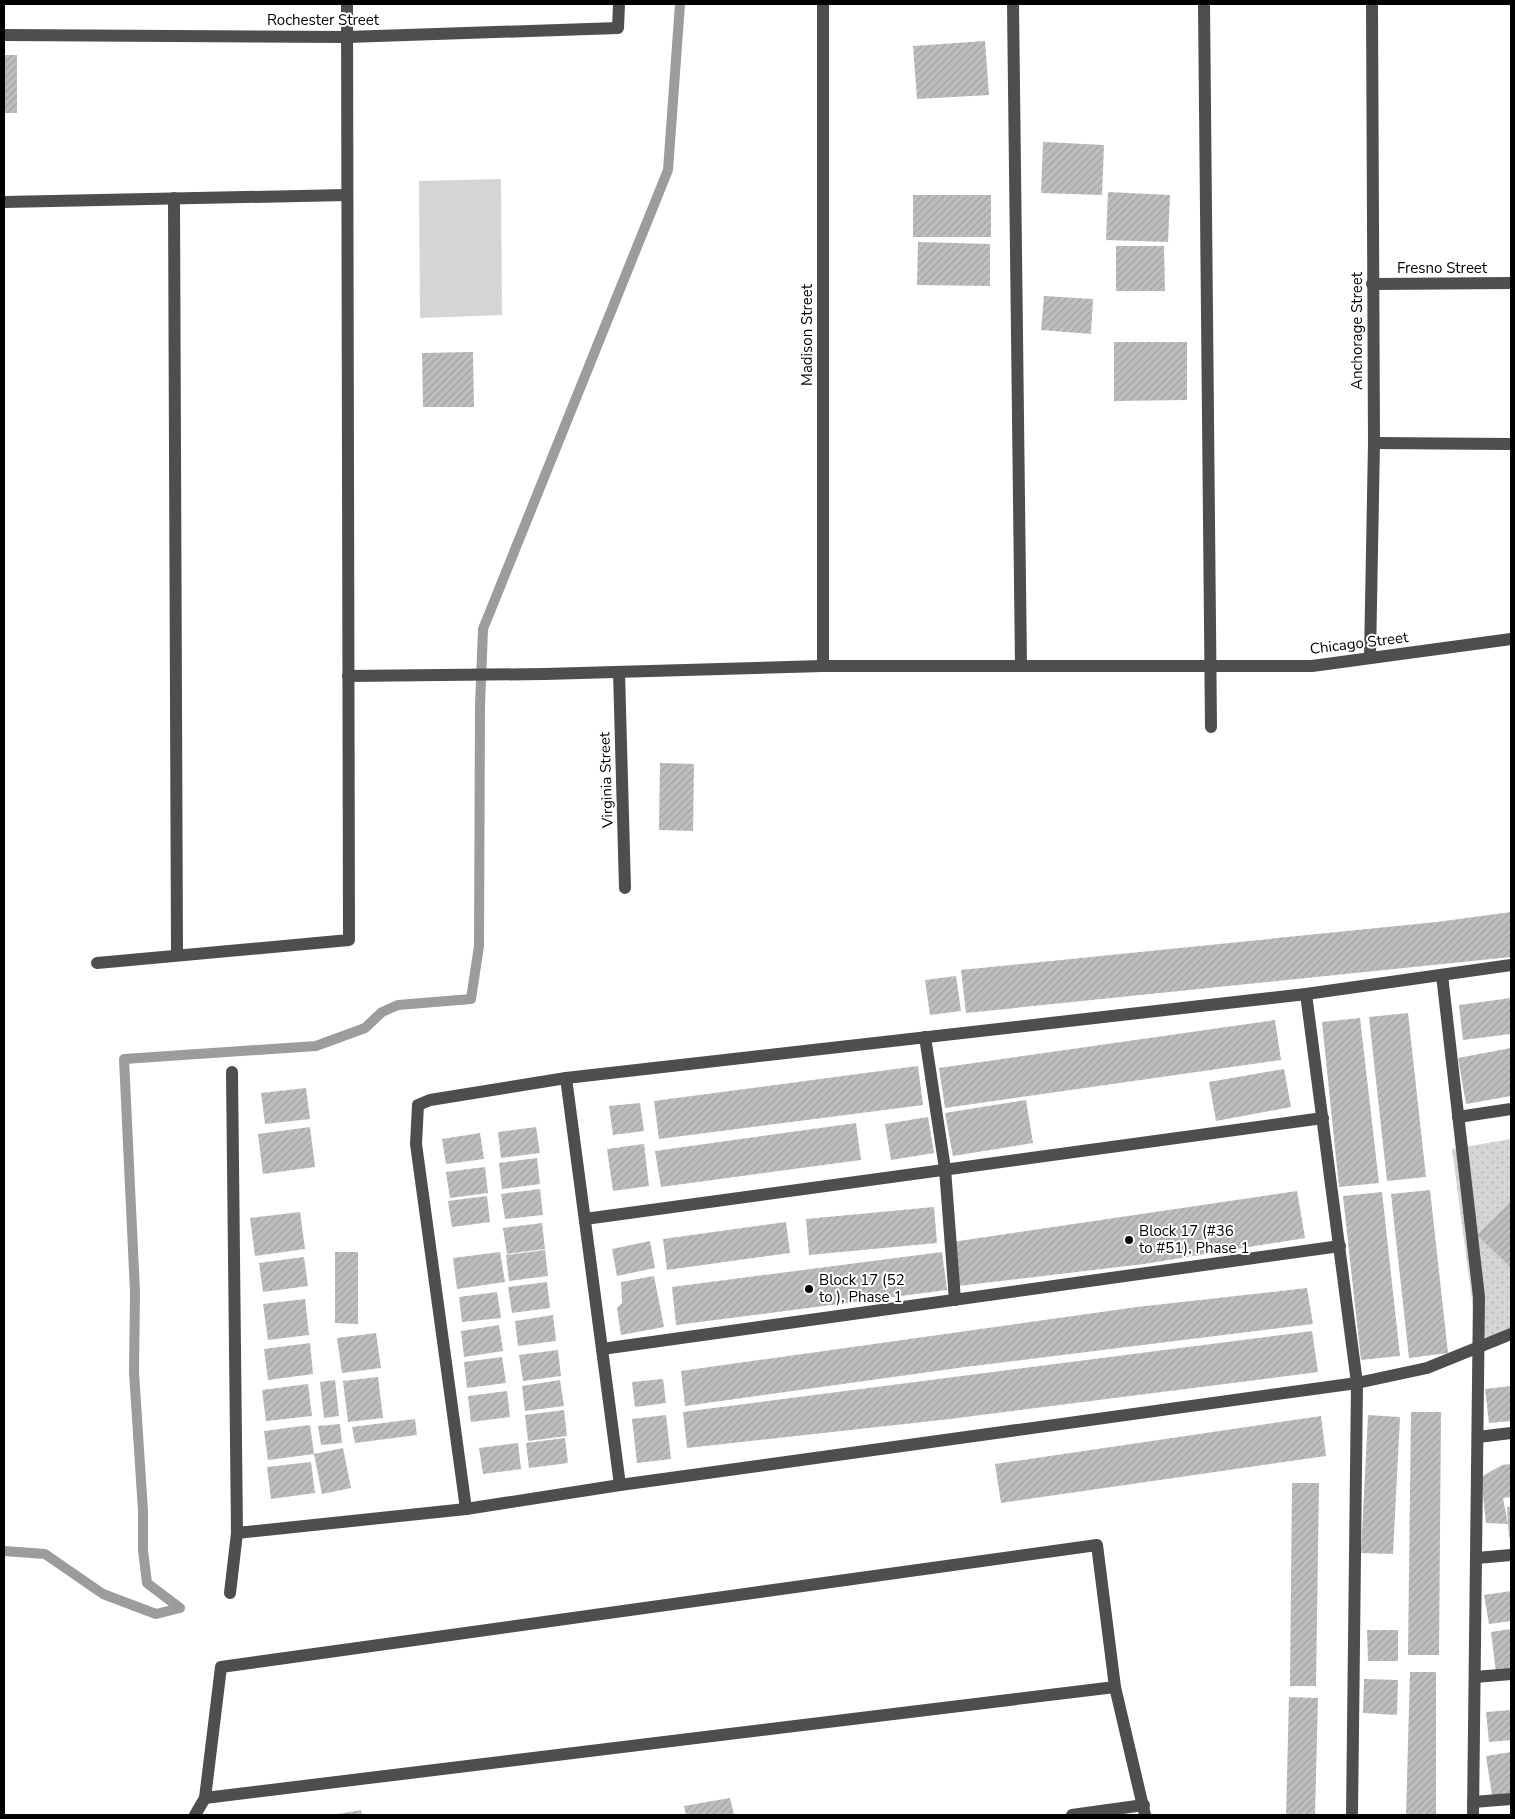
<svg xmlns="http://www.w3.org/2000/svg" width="1515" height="1819" font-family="'Nunito Sans',sans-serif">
<defs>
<pattern id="park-dots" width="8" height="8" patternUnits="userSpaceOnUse" patternTransform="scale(1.25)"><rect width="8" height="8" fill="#d5d5d5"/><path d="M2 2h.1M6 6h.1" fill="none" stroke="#b5b5b5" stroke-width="1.8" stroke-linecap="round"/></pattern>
<pattern id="building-hatch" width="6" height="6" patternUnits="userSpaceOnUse" patternTransform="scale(1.25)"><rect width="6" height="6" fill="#bebebe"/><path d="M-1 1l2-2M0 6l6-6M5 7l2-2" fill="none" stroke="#a2a2a2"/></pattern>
</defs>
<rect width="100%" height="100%" fill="#fff"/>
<path fill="#d5d5d5" d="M501 179 502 315 420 318 419 181Z"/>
<path fill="url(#park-dots)" d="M1511 1139V1201L1478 1235 1511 1268V1334L1477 1338 1452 1149Z"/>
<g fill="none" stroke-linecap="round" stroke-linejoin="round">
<path stroke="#9c9c9c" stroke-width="10" d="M4 1551 45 1554 103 1594 156 1614 180 1608 147 1583 143 1550V1511L134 1372 135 1292 124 1059 316 1046 365 1028 382 1012 398 1005 471 999 479 946 480 706 483 629 668 170 680 4"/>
</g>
<g fill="url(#building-hatch)">
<path d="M985 41 989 95 917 99 913 46Z"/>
<rect x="4" y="55" width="13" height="58"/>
<path d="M1043 142 1104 145 1102 195 1041 193Z"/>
<path d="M1108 192 1170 195 1168 242 1106 240Z"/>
<rect x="913" y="195" width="78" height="42"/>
<path d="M918 242 990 244V286L917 285Z"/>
<path d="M1116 246H1164L1165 291H1116Z"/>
<path d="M1044 296 1093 299 1091 334 1041 330Z"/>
<path d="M1114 342H1187V400L1114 401Z"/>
<path d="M473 352 474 407H423L422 353Z"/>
<path d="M660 763 694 764 693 831 659 830Z"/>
<path d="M1511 912V957L966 1013 961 970 1437 922Z"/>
<path d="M956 976 961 1011 930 1015 925 980Z"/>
<path d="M1511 998V1034L1463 1040 1459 1005Z"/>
<path d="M1408 1013 1426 1177 1387 1181 1369 1017Z"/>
<path d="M1360 1018 1379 1183 1339 1187 1322 1022Z"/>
<path d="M1275 1020 1281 1060 945 1108 939 1068Z"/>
<path d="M1511 1048V1096L1466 1104 1458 1058Z"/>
<path d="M918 1066 923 1105 659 1139 654 1101Z"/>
<path d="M1284 1069 1291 1107 1216 1121 1209 1082Z"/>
<path d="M306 1088 310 1119 265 1124 261 1093Z"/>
<path d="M1026 1100 1033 1143 953 1156 945 1113Z"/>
<path d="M640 1103 644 1131 613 1135 609 1106Z"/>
<path d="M928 1117 934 1153 891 1160 885 1124Z"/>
<path d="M856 1123 861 1160 661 1187 655 1151Z"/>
<path d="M310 1127 315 1167 263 1174 258 1134Z"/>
<path d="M536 1127 540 1153 501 1158 498 1132Z"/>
<path d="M480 1133 484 1159 446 1164 442 1139Z"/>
<path d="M644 1144 649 1186 613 1191 607 1149Z"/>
<path d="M537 1158 540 1184 502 1189 499 1163Z"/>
<path d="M485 1167 488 1193 450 1198 446 1172Z"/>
<path d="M540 1189 543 1215 505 1219 501 1194Z"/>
<path d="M1430 1190 1448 1353 1409 1358 1391 1194Z"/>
<path d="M1297 1191 1305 1238 1144 1264 958 1286 952 1242Z"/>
<path d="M1382 1192 1400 1356 1361 1360 1343 1196Z"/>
<path d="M487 1196 490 1222 452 1227 448 1201Z"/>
<path d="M1511 1201V1268L1477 1235Z"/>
<path d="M934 1207 937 1243 809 1255 806 1219Z"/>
<path d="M300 1212 305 1249 255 1256 250 1218Z"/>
<path d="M786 1222 790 1253 667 1270 663 1239Z"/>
<path d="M542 1223 545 1249 507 1254 503 1228Z"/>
<path d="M650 1241 655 1268 617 1276 612 1249Z"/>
<path d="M545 1250 548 1276 509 1281 506 1255Z"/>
<path d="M335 1252H358V1324L335 1323Z"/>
<path d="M500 1252 505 1282 457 1289 453 1258Z"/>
<path d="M942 1252 947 1290 676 1325 672 1287Z"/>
<path d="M304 1257 308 1286 263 1292 259 1263Z"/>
<path d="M654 1276 664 1327 621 1335 617 1308 622 1303 621 1282Z"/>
<path d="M547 1282 550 1308 512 1313 508 1287Z"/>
<path d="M1307 1288 1313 1324 965 1367 685 1406 681 1371 1137 1307Z"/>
<path d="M497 1292 501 1318 462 1322 459 1297Z"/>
<path d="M305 1299 309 1335 268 1340 263 1304Z"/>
<path d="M553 1315 556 1341 518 1346 515 1321Z"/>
<path d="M499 1325 503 1351 464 1357 461 1331Z"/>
<path d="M1312 1331 1318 1372 950 1419 687 1448 683 1412Z"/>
<path d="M376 1333 381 1368 342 1373 337 1338Z"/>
<path d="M310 1343 313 1374 268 1380 264 1349Z"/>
<path d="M558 1350 561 1376 523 1381 519 1355Z"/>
<path d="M502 1357 506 1383 467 1388 464 1362Z"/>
<path d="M378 1377 383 1418 348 1422 343 1381Z"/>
<path d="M663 1379 666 1403 635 1407 632 1382Z"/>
<path d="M335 1380 339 1416 324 1418 320 1382Z"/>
<path d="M560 1380 564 1406 525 1411 522 1386Z"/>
<path d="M308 1384 312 1416 266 1421 262 1390Z"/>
<path d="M1511 1386V1421L1489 1423 1485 1389Z"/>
<path d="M507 1391 510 1417 471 1422 468 1396Z"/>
<path d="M564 1410 567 1436 528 1441 525 1415Z"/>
<path d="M1411 1412H1441L1439 1655H1408Z"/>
<path d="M666 1415 671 1459 637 1463 632 1419Z"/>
<path d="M1368 1415 1400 1417 1393 1554 1361 1553Z"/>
<path d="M1321 1416 1326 1456 1001 1503 995 1464Z"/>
<path d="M415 1419 417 1435 355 1443 352 1427Z"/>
<path d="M340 1424 342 1443 321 1445 318 1426Z"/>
<path d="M310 1425 314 1454 268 1460 264 1431Z"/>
<path d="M565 1438 568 1463 529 1468 526 1443Z"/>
<path d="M518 1443 521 1469 483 1474 479 1448Z"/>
<path d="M343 1448 351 1488 322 1494 314 1454Z"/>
<path d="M311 1462 315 1493 271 1499 267 1467Z"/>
<path d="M1511 1464V1497L1503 1498 1508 1524 1486 1523 1481 1477 1502 1465Z"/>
<path d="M1292 1483H1319L1316 1686H1290Z"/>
<path d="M1507 1507H1511V1537L1509 1538Z"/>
<path d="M1511 1591V1621L1489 1624 1484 1595Z"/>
<path d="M1511 1629V1671L1496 1673 1491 1632Z"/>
<path d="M1367 1630H1398V1661H1368Z"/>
<path d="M1410 1672H1436V1815H1406Z"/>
<path d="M1364 1679 1398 1680 1397 1715 1363 1713Z"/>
<path d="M1289 1697 1318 1698 1315 1815H1286Z"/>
<path d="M1511 1710V1740L1489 1742 1486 1712Z"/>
<path d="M1511 1752V1793L1492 1795 1486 1756Z"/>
<path d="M730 1798 734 1815H686L684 1806Z"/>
<path d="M361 1810 362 1815H338V1814Z"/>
</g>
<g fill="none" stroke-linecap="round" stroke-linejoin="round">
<g stroke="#4e4e4e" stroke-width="12">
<path d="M1013 4 1021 666"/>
<path d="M1204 4 1211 727"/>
<path d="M4 35 347 37 618 28 619 4"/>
<path d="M174 198 177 955"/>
<path d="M4 202 347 195"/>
<path d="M1372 284 1511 283"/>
<path d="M1374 443 1511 444"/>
<path d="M1370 658 1374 443 1372 4"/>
<path d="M823 666V4"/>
<path d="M619 672 625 888"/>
<path d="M348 676 545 674 823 666H1312L1511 639"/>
<path d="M97 963 349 940 347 4"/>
<path d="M1442 975 1479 1297 1473 1815"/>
<path d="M1306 994 1357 1383 1352 1815"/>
<path d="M925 1037 945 1169 955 1300"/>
<path d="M566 1078 620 1485"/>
<path d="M1458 1117 1511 1109"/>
<path d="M585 1219 1323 1118"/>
<path d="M602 1349 1340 1246"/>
<path d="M1478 1437 1511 1433"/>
<path d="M466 1509 416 1144 418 1105 430 1100 566 1078 1306 994 1511 965"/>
<path d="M237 1533 466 1509 620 1485 1357 1383 1427 1368 1511 1334"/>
<path d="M1477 1558 1511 1555"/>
<path d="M230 1593 237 1533 232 1072"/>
<path d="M1475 1677 1511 1674"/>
<path d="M205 1798 1115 1687"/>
<path d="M1473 1802 1511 1799"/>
<path d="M195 1815 205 1798 221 1667 1097 1545 1115 1687 1145 1815"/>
<path d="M1072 1815 1144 1805"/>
</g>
</g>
<g fill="#000" stroke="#fff" stroke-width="2">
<circle cx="1129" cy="1240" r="5"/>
<circle cx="809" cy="1289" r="5"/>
</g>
<g text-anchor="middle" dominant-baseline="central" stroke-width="4" stroke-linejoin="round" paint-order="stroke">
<g font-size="15" fill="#000" stroke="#fff">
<text x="323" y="20">Rochester Street</text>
<text x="1442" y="268">Fresno Street</text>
<text transform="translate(1357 331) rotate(-90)">Anchorage Street</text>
<text transform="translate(807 335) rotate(-90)">Madison Street</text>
<text transform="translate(1359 643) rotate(-7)">Chicago Street</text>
<text transform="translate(606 780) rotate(-92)">Virginia Street</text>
</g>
<g font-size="15" fill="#000" stroke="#fff" text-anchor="start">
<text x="1139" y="1231">Block 17 (#36<tspan x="1139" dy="17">to #51), Phase 1</tspan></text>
<text x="819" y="1280">Block 17 (52<tspan x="819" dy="17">to ), Phase 1</tspan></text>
</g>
</g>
<rect width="1515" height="1819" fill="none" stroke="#000000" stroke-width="10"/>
</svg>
